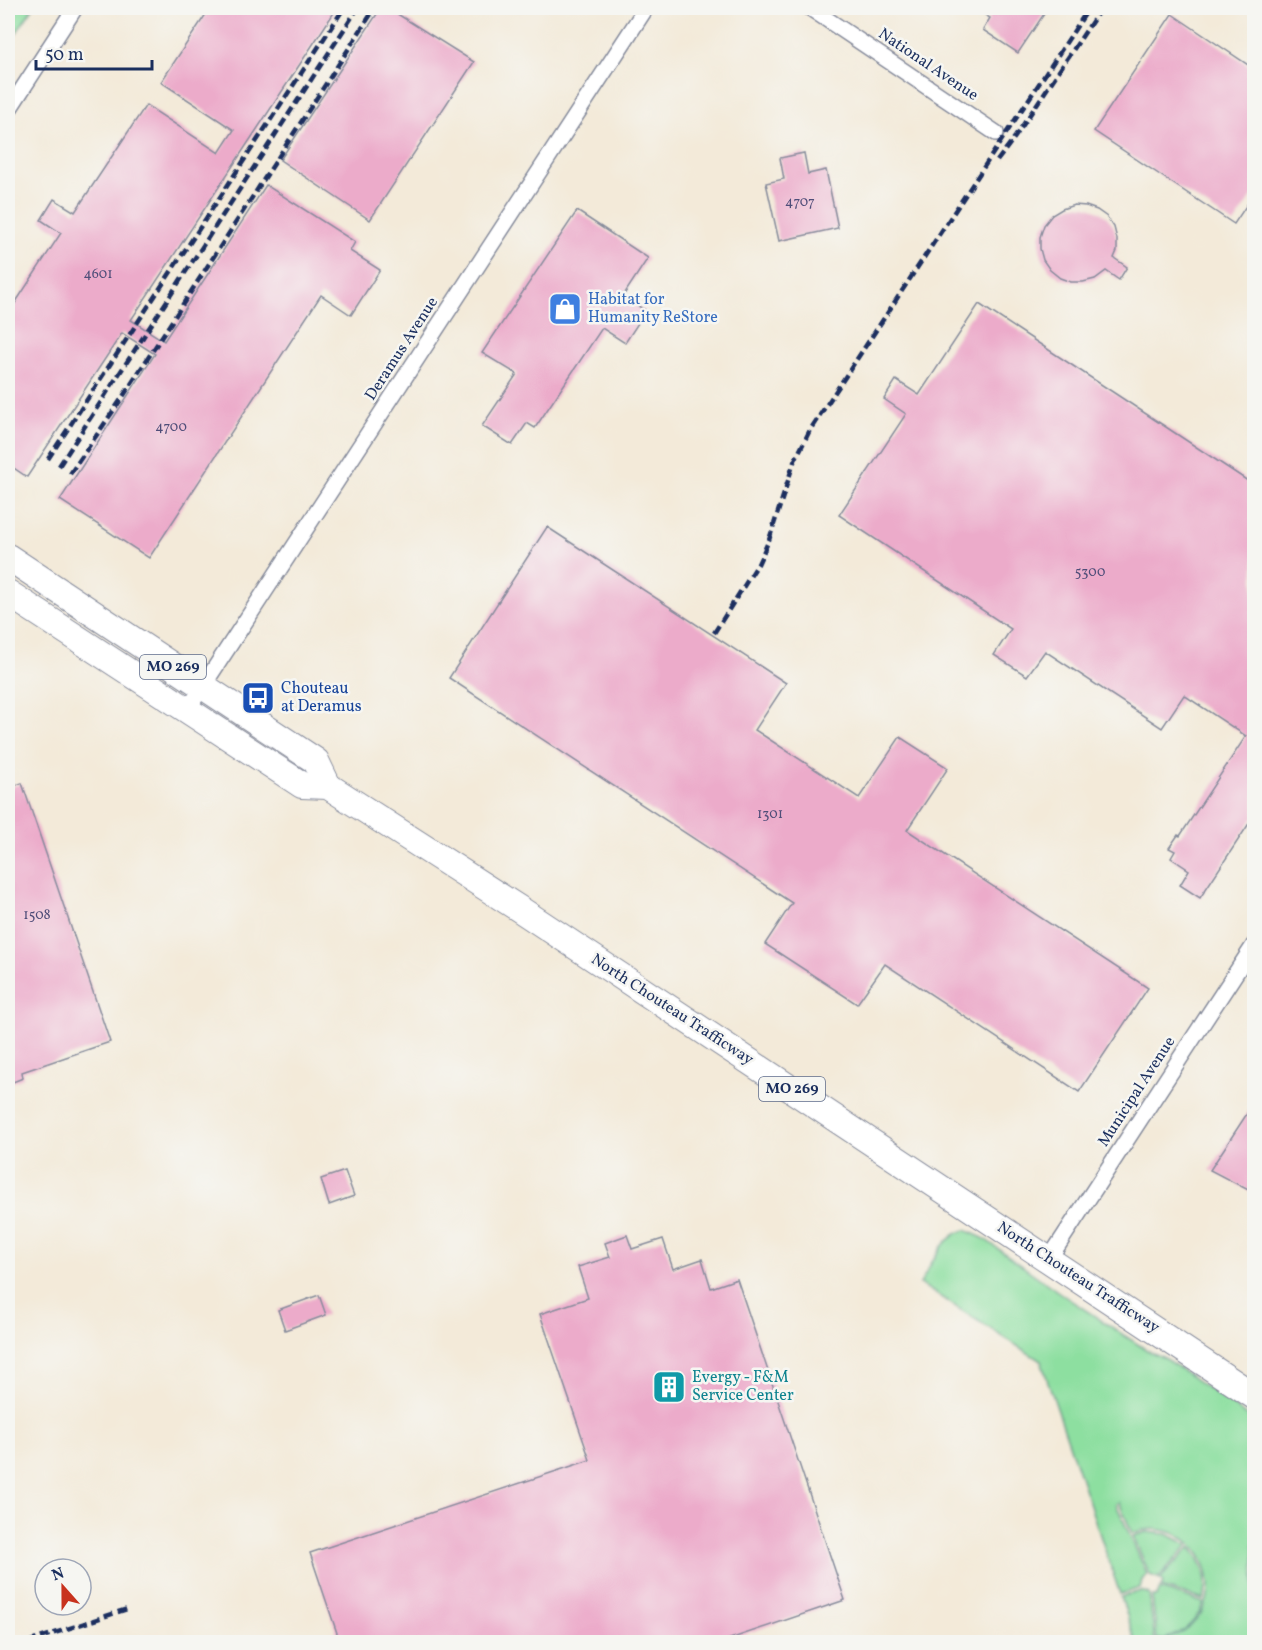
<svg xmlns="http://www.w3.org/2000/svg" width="1262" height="1650" font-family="Vollkorn,serif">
<rect width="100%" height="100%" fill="#f6f6f2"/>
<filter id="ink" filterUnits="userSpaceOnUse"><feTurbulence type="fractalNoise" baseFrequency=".0167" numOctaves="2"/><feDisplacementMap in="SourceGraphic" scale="12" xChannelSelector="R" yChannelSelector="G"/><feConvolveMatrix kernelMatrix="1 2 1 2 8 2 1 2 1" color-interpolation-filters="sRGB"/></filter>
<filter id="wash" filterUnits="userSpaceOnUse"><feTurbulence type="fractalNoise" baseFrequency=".008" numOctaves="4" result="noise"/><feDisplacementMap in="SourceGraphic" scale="24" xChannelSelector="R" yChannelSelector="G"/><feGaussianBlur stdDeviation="1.35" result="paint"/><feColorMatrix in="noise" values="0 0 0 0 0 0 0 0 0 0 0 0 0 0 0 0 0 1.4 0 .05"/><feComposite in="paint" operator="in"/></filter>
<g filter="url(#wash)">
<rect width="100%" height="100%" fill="#f3ead9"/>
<g fill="#8ddfa0" stroke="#54877f" stroke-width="1.5">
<path d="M8 8H33L8 45Z"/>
<path d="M965 1230 983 1238 1070 1300 1145 1349 1166 1359 1254 1421V1642H1158C1249 1617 1204 1508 1132 1533L1119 1502 1116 1504 1147 1574 1142 1580 1140 1588 1120 1594 1041 1361 920 1284C931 1265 942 1236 965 1230Z"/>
<path d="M1146 1532 1167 1534 1188 1545 1158 1578 1150 1575 1133 1536Z"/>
<path d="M1190 1547C1204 1562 1209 1580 1204 1600L1161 1587 1163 1582 1160 1579Z"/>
<path d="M1160 1589 1204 1603C1196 1624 1179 1637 1157 1640L1152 1596H1157Z"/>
<path d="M1141 1591 1149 1594 1155 1642H1136L1121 1597Z"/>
</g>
<g id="blocks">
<g fill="#ecabca">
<path d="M210 8H337L131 320 164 341 266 185 355 242 350 251 380 270 351 315 321 295 149 558 60 500 155 354 122 333 27 477 8 464V314L61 233 41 220 54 199 75 212 146 105 219 153 234 130 161 82Z"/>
<path d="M381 8H388L474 62 370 220 280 160Z"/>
<path d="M974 8H1048L1018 53 983 30 990 18Z"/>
<path d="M1172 14 1254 69V194L1234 224 1094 131Z"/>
<path d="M804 153 808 174 826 170 838 228 779 241 766 183 784 179 780 158Z"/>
<path d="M1074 205 1086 206 1097 210 1107 217 1114 227 1117 239V251L1114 258 1127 267 1119 280 1106 271 1095 279 1083 282H1071L1060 278 1050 270 1043 260 1040 249V237L1044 225 1052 215 1062 209Z"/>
<path d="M577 211 648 258 623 296 646 311 625 343 602 328 535 428 527 423 512 445 482 426 517 374 482 353Z"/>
<path d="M979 304 1254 485V816L1200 898 1180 885 1189 870 1171 858 1175 851 1169 848 1178 835 1180 836 1246 736 1184 695 1162 728 1045 651 1027 676 994 655 1011 629 839 515 906 414 884 399 896 380 919 395Z"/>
<path d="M547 527 786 683 755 730 859 798 900 737 948 768 907 830 1148 988 1079 1092 885 964 857 1004 765 944 792 903 449 678Z"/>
<path d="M22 783 110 1042 22 1072 23 1078 8 1084V788Z"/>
<path d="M1254 1103V1193L1210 1170Z"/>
<path d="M345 1171 354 1196 329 1205 321 1179Z"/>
<path d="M627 1235 632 1249 663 1239 673 1269 702 1259 711 1288 737 1279 845 1600 721 1642H340L310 1553 590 1460 540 1314 588 1298 578 1267 610 1257 605 1243Z"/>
<path d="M319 1295 326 1315 285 1330 278 1310Z"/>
</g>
</g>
</g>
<g filter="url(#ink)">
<use href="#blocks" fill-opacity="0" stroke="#878c9c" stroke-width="1.5"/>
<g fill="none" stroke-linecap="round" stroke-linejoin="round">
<g stroke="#878c9c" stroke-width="18">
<g id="street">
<path d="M810 8 996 133"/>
<path d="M8 111 75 8"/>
<path d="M188 709 646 8"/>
<path d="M1049 1259 1254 945"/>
</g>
</g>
<g stroke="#878c9c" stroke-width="28">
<g id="primary">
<path d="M8 557 316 761 328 786"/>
<path d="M8 593 302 785 328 786 521 910 1254 1396"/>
</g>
</g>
<use href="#street" stroke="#fff" stroke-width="15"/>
<use href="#primary" stroke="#fff" stroke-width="26"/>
<g stroke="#1b2f5e" stroke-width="4.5" stroke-dasharray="9 4.5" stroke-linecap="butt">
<path d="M997 161 1015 137 1101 8"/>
<path d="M48 459 344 8"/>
<path d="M59 466 358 8"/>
<path d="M70 474 122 398 375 8"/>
<path d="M714 633 758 564 769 540 794 462 810 430 1089 8"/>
<path d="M28 1642 127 1609"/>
</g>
</g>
</g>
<defs>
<g id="shop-square" transform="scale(1.725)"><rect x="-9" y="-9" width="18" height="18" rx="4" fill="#3f7fe0" stroke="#f6f6f2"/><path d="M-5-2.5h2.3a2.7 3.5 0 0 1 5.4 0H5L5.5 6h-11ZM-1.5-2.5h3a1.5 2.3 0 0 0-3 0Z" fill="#fff"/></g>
<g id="bus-square" transform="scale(1.725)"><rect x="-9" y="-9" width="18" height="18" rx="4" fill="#1a4fb4" stroke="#f6f6f2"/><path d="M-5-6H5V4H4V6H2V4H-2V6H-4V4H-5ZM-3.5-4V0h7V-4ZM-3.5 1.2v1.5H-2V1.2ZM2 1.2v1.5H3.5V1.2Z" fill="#fff"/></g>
<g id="building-square" transform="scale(1.725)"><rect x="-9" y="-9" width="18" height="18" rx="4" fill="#0f9aa8" stroke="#f6f6f2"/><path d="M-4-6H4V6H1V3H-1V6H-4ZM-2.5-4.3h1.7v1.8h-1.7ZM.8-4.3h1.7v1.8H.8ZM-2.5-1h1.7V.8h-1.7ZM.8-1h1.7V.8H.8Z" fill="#fff"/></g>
</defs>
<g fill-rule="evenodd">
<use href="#shop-square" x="565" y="309"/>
<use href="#bus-square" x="258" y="698"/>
<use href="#building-square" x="669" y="1387"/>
</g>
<g text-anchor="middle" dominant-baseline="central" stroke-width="5" stroke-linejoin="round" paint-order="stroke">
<g font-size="14" fill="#4f4e79">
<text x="800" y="202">4707</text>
<text x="98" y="274">4601</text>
<text x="171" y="427">4700</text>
<text x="1090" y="572">5300</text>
<text x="770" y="814">1301</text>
<text x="37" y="915">1508</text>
</g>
<g fill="#f6f6f2" stroke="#5d6b8a" stroke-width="1.5">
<rect x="140" y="655" width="66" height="24" rx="4.5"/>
<rect x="759" y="1077" width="66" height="24" rx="4.5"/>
</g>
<g font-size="15" font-weight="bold" fill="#1b2f5e">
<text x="173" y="667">MO 269</text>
<text x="792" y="1089">MO 269</text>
</g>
<g font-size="16" fill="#1b2f5e" stroke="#f6f6f2">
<text transform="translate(928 65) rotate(34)">National Avenue</text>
<text transform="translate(402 349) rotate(-57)">Deramus Avenue</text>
<text transform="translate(672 1010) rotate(33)">North Chouteau Trafficway</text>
<text transform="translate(1137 1092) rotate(-57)">Municipal Avenue</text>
<text transform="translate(1078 1278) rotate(33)">North Chouteau Trafficway</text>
</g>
<g font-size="16" fill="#366cbe" stroke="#f6f6f2" text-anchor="start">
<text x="588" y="300">Habitat for<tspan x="588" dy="18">Humanity ReStore</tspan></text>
</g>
<g font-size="16" fill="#164399" stroke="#f6f6f2" text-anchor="start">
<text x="281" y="689">Chouteau<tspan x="281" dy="18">at Deramus</tspan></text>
</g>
<g font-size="16" fill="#0d838f" stroke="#f6f6f2" text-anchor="start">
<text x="692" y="1378">Evergy - F&amp;M<tspan x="692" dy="18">Service Center</tspan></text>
</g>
</g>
<rect width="1262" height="1650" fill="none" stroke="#f6f6f2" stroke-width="30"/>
<g transform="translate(63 1587) rotate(339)"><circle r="28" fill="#f6f6f2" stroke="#9ea6b7" stroke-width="1.5"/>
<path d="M0-4.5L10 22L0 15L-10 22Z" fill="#c8321e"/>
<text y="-9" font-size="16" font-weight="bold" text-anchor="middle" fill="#1b2f5e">N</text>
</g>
<path d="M36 60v9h116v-9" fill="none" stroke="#1b2f5e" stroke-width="3"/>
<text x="45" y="60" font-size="18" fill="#1b2f5e" stroke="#f6f6f2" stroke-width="4.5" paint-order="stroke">50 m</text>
</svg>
